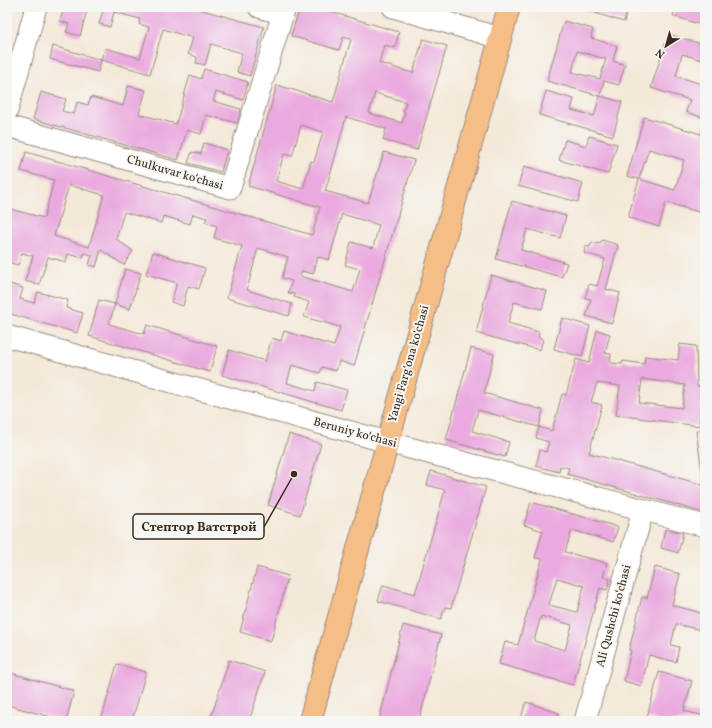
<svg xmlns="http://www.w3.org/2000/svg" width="712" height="728" font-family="Vollkorn,serif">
<rect width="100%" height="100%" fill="#f6f6f2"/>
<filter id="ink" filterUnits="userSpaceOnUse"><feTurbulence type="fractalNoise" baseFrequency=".025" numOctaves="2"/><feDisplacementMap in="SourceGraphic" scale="8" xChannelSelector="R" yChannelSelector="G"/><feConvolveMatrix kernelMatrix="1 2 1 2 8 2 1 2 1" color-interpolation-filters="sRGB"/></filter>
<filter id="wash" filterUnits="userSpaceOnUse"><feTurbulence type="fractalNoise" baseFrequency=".012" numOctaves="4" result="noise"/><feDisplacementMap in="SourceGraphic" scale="16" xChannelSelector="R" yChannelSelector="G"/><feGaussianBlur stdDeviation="0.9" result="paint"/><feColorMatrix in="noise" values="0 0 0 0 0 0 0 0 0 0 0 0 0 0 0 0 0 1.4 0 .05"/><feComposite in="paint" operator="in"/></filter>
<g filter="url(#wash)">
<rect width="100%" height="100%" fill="#f4e9d9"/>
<g id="blocks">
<g fill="#eaaadf" fill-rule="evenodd">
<path d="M64 7H88L80 36 66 32 69 24 60 21Z"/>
<path d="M104 7H191L264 27 250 76 237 72 242 53 211 44 205 65 196 63 197 57 188 54 193 38 163 29 150 74 101 60 98 72 50 59 53 46 101 60 105 48 140 58 149 27 139 24 140 19 114 12 110 27 99 24Z"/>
<path d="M300 7H314L399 32 395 48 384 45 379 63 413 73 423 39 447 46 417 150 383 140 386 129 346 117 332 168 325 191 368 203 384 152 414 160 354 366 339 361 336 371 322 367 320 373 292 365 287 383 315 391 317 382 347 390 341 410 222 375 229 350 265 361 272 338 281 341 284 331 334 346 340 327 304 317 309 302 294 297 295 294 288 293 292 281 282 278 288 257 258 248 247 290 292 304 289 316 227 298 242 246 214 238 217 226 205 222 207 218 193 214 190 224 163 216 161 223 124 212 116 239 133 251 124 265 101 250 96 267 89 265 92 255 84 253 83 258 68 254 66 262 48 257 39 285 25 281 33 256 22 253 18 265 7 262V218L10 209 44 218 54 180 21 171 26 152 312 235 320 207 248 186 277 85 333 102 351 39 343 37 339 50 291 36ZM375 93 406 102 403 112H405L402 123 369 113ZM301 125 323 132 314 162 311 161 303 189 276 181 284 154 292 156ZM69 185 104 195 89 247 54 236ZM342 214 379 225 373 248 351 242 345 265 360 269 353 292 300 276 302 271 313 274 318 257 329 260Z"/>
<path d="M576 7H628L624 22Z"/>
<path d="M675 7H705V26L673 16Z"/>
<path d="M564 21 593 29 591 38 617 46 613 61 625 65 619 85 604 81 600 96 547 81ZM577 51 606 59 600 79 572 72Z"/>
<path d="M668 34 705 45V61L682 54 676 76 705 85V118L686 112 690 100 651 88Z"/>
<path d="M204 69 248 82 243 100 216 92 213 101 241 109 237 123 206 115 201 134 187 130 178 160 33 119 41 92 66 99 62 111 74 114 77 102 88 105 91 97 123 106 128 86 146 90 139 114 176 124 190 75 201 79Z"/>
<path d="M546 91 574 99 571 110 594 116 600 96 622 102 613 136 539 115Z"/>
<path d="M644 117 701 134 705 121V214L666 202 659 227 628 217 639 179 675 190 684 160 649 149 639 179 627 176Z"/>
<path d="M589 136 617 144 608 174 559 160 565 140 586 146Z"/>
<path d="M204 143 227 150 221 172 188 163 192 152 201 154Z"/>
<path d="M524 166 583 183 578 202 518 186Z"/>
<path d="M512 201 566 216 560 238 527 229 521 250 567 263 562 277 496 259Z"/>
<path d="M602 240 618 245 606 289 620 293 612 323 586 316 591 299 585 298 589 284 597 286 605 259 584 253 586 246 590 247 592 242 600 244Z"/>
<path d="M153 252 205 268 199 289 188 286 183 306 171 302 177 283 146 274Z"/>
<path d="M125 269 141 273 130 309 115 304 109 324 144 334 147 325 217 346 210 372 89 336 99 300 115 304Z"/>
<path d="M491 275 547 291 542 309 514 302 508 323 539 332 538 337 543 339 540 350 476 333Z"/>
<path d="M7 283 23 288 20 299 34 303 38 292 68 300 66 308 83 313 77 333 7 313Z"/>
<path d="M562 318 590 326 582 357 554 349Z"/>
<path d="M597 330 610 334 605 353 611 354 610 363 622 364 623 361 644 364 645 356 678 360 680 344 696 346 697 386 703 387 699 426 616 415 620 386 597 383 591 402 602 405 589 453 704 485 696 431 705 430V513L567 474 569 468 560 466 559 472 536 466 540 450 546 452 549 442 536 438 539 427 552 431 562 394 566 395 576 359 589 363ZM642 379 685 385 682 408 639 403Z"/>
<path d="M471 348 494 354 484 393 543 410 539 427 478 410 472 431 509 442 505 457 446 440Z"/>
<path d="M289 434 321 444 300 515 268 505Z"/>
<path d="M431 471 486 487 451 608 445 607 441 619 378 601 383 585 415 594 445 490 427 485Z"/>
<path d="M531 502 618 527 613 542 572 530 565 552 607 563 603 577 610 579 607 590 600 588 573 685 499 664 505 642 518 645 542 559 535 558 543 531 524 525ZM557 578 584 586 577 612 549 605ZM541 616 572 625 565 650 534 641Z"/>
<path d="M665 529 683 533 678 553 661 548Z"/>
<path d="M257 567 288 576 271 641 240 632Z"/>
<path d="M655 567 680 574 672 605 705 614V631L676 624 671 645 679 647 676 662 649 655 641 686 624 681 631 651 629 650 642 597 647 598Z"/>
<path d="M403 625 441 635 419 721H379Z"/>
<path d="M229 660 265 672 249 721H210Z"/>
<path d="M117 664 146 672 132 721H101Z"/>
<path d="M7 672 74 691 66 721 7 705Z"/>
<path d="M659 672 692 681 684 711 705 716V721H660L647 717Z"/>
<path d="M526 702 559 713 556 721H520Z"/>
</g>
</g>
</g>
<g filter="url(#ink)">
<use href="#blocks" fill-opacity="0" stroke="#988a7c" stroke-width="1"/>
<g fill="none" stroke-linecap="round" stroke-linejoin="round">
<g stroke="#988a7c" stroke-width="23">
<g id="minor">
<path d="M259 7 283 14"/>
<path d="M393 7 500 38"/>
<path d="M7 111 36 7"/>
<path d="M7 126 230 188 285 7"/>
<path d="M7 336 387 442 705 526"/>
<path d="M585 721 643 510"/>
</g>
</g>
<g stroke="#988a7c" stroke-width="24">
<path id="major" d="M310 721 509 7"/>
</g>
<use href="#minor" stroke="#fff" stroke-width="21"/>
<use href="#major" stroke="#f6be87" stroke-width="22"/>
</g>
</g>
<g text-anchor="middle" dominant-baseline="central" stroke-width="4" stroke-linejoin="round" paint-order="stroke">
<g font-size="12" fill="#3b2a1e" stroke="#f6f6f2">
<text transform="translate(175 173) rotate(16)">Chulkuvar koʻchasi</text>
<text transform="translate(409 364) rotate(-74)">Yangi Fargʻona koʻchasi</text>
<text transform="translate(355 433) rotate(15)">Beruniy koʻchasi</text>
<text transform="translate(614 616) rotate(-75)">Ali Qushchi koʻchasi</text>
</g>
</g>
<path fill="none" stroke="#3b2a1e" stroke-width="1.5" d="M294 474L264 527"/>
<circle fill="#3b2a1e" stroke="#f6f6f2" stroke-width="1.5" cx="294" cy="474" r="4"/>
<rect fill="#f6f6f2" stroke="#3b2a1e" stroke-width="1.5" x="133" y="514" width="131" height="25" rx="4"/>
<g font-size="13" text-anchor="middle" font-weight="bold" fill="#3b2a1e">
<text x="199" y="531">Стептор Ватстрой</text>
</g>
<rect width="712" height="728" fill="none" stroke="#f6f6f2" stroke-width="24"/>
<g transform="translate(666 46) rotate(217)" stroke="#f6f6f2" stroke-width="3" paint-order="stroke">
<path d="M0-3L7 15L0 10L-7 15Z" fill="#3b2a1e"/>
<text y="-6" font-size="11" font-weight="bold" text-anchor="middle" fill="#3b2a1e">N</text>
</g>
</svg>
